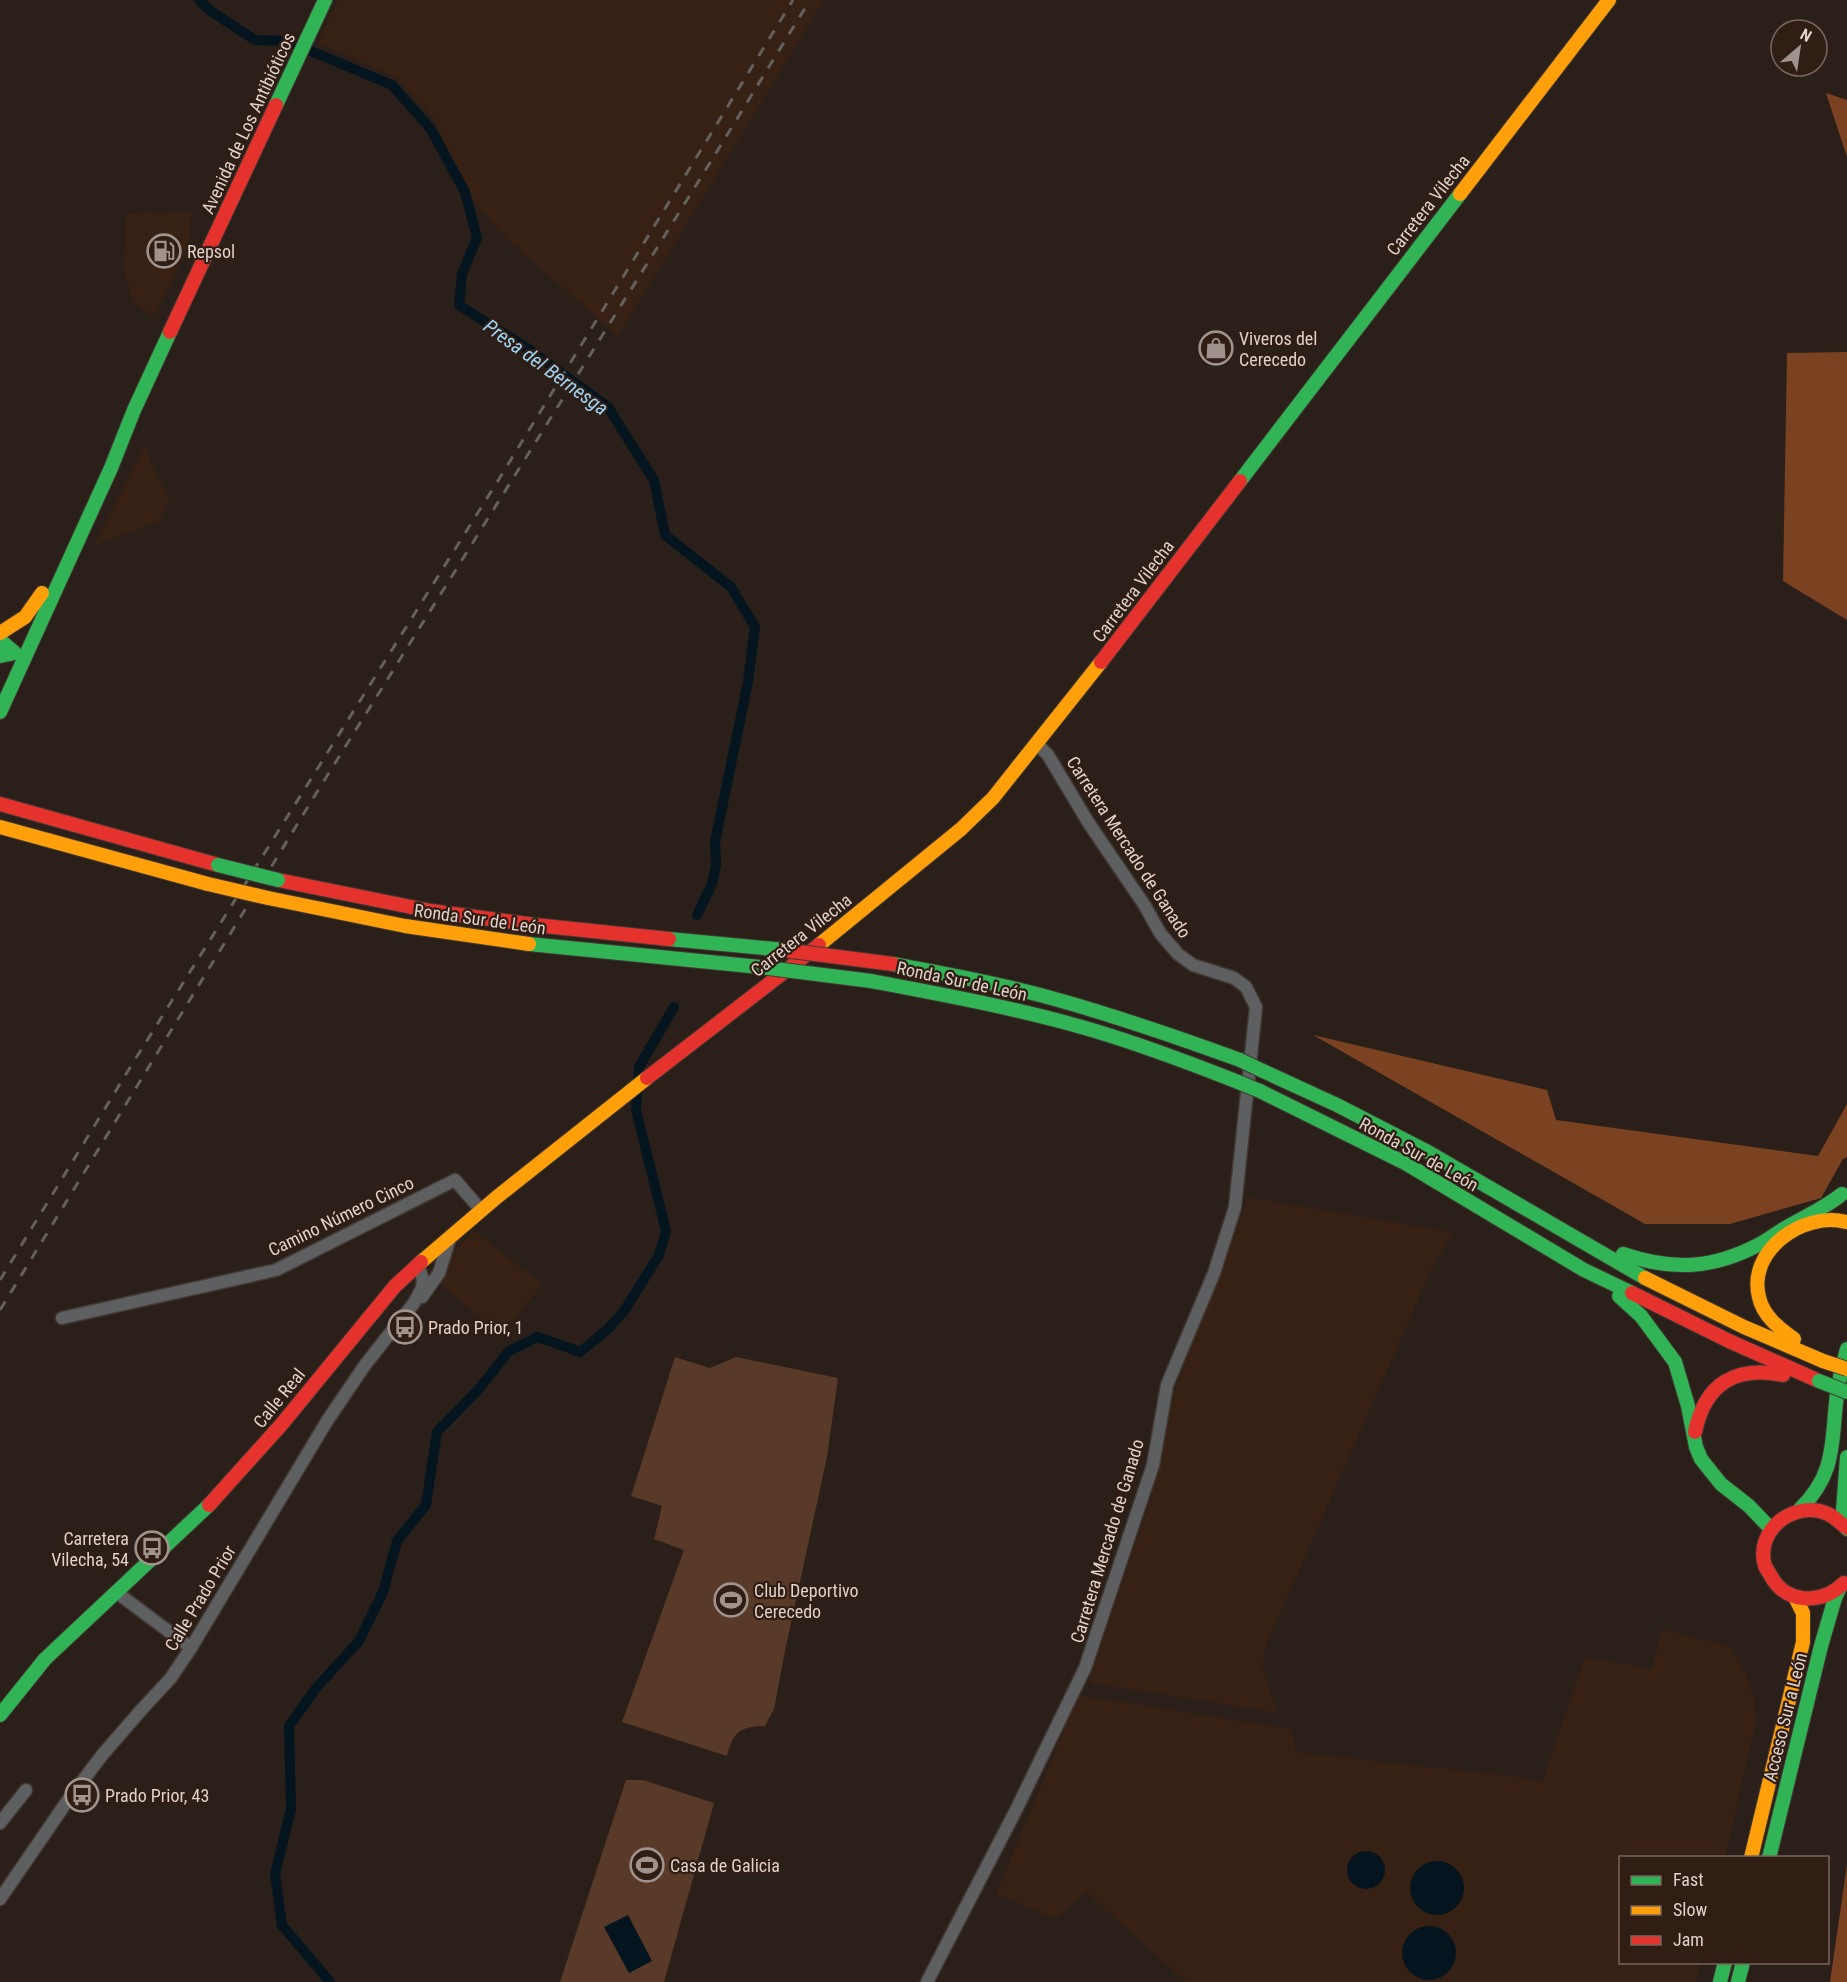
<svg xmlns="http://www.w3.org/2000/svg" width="1847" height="1982" font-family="'Roboto Condensed',sans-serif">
<rect width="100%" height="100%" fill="#2a1f19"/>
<g fill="#372114">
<path d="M338 0H824L618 336 506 238 471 199 434 119 397 78 318 43Z"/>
<path d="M192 212 189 243 155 315 141 308 132 298 124 269 126 214Z"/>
<path d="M145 444 155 472 170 499 158 522 95 545Z"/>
<path d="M1246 1197 1453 1232 1433 1266 1264 1650 1263 1668 1277 1713 1091 1683V1674L1151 1499 1172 1397 1244 1208Z"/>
<path d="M474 1231 542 1284 501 1335 440 1284 450 1255Z"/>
<path d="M1662 1629 1729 1646 1745 1672 1754 1697 1756 1722 1725 1857 1620 1858V1962L1700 1963 1695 1982H1186L1086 1892 1055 1919 996 1894 1079 1695 1291 1729 1296 1752 1527 1778 1542 1782 1585 1657 1652 1669Z"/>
</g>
<g fill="#593927">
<path d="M675 1357 710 1368 736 1357 838 1378 827 1457 785 1651 774 1709 765 1726C739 1727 734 1731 727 1756L622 1722 684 1550 654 1539 662 1506 631 1496Z"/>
<path d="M626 1780H643L714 1803 664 1982H560Z"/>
</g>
<g fill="#7a4221">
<path d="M1826 93 1847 100V157Z"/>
<path d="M1847 352V620L1783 581 1787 353Z"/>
<path d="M1313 1035 1547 1090 1556 1120 1818 1156 1847 1104V1157L1843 1159 1821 1198 1730 1224H1645Z"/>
<path d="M1847 1864V1982H1830Z"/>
</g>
<g fill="#041520">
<circle cx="1366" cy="1870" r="19"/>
<circle cx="1437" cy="1888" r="27"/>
<path d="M628 1915 652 1961 629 1973 604 1927Z"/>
<circle cx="1429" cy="1953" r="27"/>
</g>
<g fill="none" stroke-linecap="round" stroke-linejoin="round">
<g stroke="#041520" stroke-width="10">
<path d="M199 0 209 10 255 40 287 41 392 85 430 128 465 192 477 238 462 274 459 305 530 350 608 407 654 480 665 535 731 587 755 627 748 682 715 842 716 864 712 884 697 915"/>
<path d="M330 1982 282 1925 275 1874 291 1809 289 1726 317 1687 359 1641 383 1592 397 1541 426 1505 437 1432 478 1390 509 1351 538 1337 580 1352 608 1329 624 1311 659 1255 666 1231 636 1110 639 1067 674 1007"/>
</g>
<g stroke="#423934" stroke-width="15">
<g id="street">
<path d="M422 1297 439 1273 450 1238"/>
<path d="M62 1318 276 1270 455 1180 481 1210"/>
<path d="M116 1592 191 1648"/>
<path d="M0 1823 26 1790"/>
<path d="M0 1899 68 1800 103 1754 143 1708 170 1679 191 1648 327 1421 365 1365 414 1303 422 1288 423 1279 420 1271 415 1267"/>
<path d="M927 1982 1017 1808 1085 1668 1153 1465 1167 1385 1214 1273 1235 1207 1256 1007 1246 987 1234 978 1193 965 1178 954 1160 933 1145 906 1088 822 1048 755 1037 744"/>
</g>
</g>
<g stroke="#423934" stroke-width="16">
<g id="fast">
<path d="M276 105 325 0"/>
<path d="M1240 481 1460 194"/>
<path d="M0 640 15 653 0 656"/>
<path d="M0 712 111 468 134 410 170 332"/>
<path d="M669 939 784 950"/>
<path d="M529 944 760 967"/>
<path d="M893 964C942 973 992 982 1040 995 1108 1013 1174 1036 1240 1060"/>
<path d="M871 981C940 994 1010 1007 1078 1026 1132 1041 1185 1061 1238 1082"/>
<path d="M1263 1071 1337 1105 1428 1152 1645 1278"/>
<path d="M1260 1091 1405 1163 1584 1270 1632 1293"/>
<path d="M1623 1254C1673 1271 1713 1269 1760 1244 1769 1239 1778 1232 1787 1227 1806 1216 1825 1208 1842 1194"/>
<path d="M1619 1296 1641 1316 1675 1362 1688 1406 1696 1447 1701 1459 1721 1484 1749 1506 1771 1529"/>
<path d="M1847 1457 1843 1510 1847 1529"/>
<path d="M1800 1509C1837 1473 1831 1441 1837 1394 1839 1379 1843 1364 1847 1349"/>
<path d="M0 1715 45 1659 209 1505"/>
<path d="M1769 1858 1821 1646 1835 1598 1840 1587"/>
<path d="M1720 1982 1725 1962"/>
<path d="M1738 1982 1743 1962"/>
</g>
</g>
<g stroke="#423934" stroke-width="16">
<g id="slow">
<path d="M1460 194 1609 0"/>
<path d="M0 633 25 617 42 593"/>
<path d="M0 827 208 884"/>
<path d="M268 898 405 926 529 944"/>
<path d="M819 945 961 829 993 798 1101 662"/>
<path d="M421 1262 497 1197 647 1078"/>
<path d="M1645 1278 1744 1327 1823 1361"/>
<path d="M1794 1339C1779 1328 1763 1316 1759 1297 1747 1250 1804 1211 1846 1222"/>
<path d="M1751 1858 1803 1642V1613L1795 1597"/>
</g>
</g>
<g stroke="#423934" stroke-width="16">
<g id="jam">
<path d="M170 332 276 105"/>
<path d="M1101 662 1240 481"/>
<path d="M0 804 218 865"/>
<path d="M278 880 431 911 535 925 669 939"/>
<path d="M647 1078 819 945"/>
<path d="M1632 1293 1729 1341 1819 1381"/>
<path d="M1695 1432C1705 1384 1735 1365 1783 1375"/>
<path d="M209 1505 281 1425 395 1286 421 1262"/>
<path d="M1844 1583C1832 1595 1819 1600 1802 1598 1789 1596 1779 1590 1772 1578 1770 1574 1767 1570 1765 1566 1754 1529 1796 1499 1828 1514 1835 1517 1841 1524 1847 1528"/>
</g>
</g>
<use href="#street" stroke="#5e5f60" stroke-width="12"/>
<use href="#fast" stroke="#30b455" stroke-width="14"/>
<use href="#slow" stroke="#ff9f0a" stroke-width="14"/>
<use href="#jam" stroke="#e5322d" stroke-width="14"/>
<g stroke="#64605d" stroke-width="3" stroke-dasharray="10 10" stroke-linecap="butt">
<path d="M0 1280 131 1066 499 479 793 0"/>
<path d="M0 1310 317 792 700 179 810 0"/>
</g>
<g stroke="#423934" stroke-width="16" stroke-linecap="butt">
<g id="fast-bridge">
<path d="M218 865 278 880"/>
<path d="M760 967 871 981"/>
<path d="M1240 1060 1263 1071"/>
<path d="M1238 1082 1260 1091"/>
<path d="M1819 1381 1847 1392"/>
</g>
</g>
<g stroke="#423934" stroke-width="16" stroke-linecap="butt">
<g id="slow-bridge">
<path d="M208 884 268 898"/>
<path d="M1823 1361 1847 1369"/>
</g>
</g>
<g stroke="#423934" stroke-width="16" stroke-linecap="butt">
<path id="jam-bridge" d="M784 950 893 964"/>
</g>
<use href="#fast-bridge" stroke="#30b455" stroke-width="14"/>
<use href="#slow-bridge" stroke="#ff9f0a" stroke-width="14"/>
<use href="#jam-bridge" stroke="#e5322d" stroke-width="14"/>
</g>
<defs>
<g id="fuel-ring" transform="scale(1.725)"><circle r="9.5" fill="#301d13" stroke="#a0938d" stroke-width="1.5"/><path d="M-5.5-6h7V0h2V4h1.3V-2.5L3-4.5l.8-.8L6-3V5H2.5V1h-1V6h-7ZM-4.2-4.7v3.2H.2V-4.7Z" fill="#a0938d"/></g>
<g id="shop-ring" transform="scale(1.725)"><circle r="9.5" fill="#301d13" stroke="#a0938d" stroke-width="1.5"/><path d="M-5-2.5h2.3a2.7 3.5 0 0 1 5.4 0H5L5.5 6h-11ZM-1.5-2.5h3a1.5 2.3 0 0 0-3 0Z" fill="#a0938d"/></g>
<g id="bus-ring" transform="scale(1.725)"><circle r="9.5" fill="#301d13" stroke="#a0938d" stroke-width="1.5"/><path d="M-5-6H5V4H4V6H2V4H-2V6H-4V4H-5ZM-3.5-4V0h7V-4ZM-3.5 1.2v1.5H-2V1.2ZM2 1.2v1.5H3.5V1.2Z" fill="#a0938d"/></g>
<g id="stadium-ring" transform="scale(1.725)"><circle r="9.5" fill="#301d13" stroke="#a0938d" stroke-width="1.5"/><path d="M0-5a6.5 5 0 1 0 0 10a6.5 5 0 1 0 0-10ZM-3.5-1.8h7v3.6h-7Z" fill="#a0938d"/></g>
</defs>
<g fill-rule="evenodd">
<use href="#fuel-ring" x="164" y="251"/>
<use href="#shop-ring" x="1216" y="348"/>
<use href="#bus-ring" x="405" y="1327"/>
<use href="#bus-ring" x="152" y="1548"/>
<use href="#stadium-ring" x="731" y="1600"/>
<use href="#bus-ring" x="82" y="1795"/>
<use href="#stadium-ring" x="647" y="1865"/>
</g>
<g text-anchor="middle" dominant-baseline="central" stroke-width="4.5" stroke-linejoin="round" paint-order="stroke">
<g font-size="18" fill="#dfd2cb" stroke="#301d13">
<text transform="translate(248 123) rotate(-65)">Avenida de Los Antibióticos</text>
<text transform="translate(1428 205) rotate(-52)">Carretera Vilecha</text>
<text transform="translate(1133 591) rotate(-53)">Carretera Vilecha</text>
<text transform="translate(1129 847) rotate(57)">Carretera Mercado de Ganado</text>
<text transform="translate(480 919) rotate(8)">Ronda Sur de León</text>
<text transform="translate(801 935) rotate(-38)">Carretera Vilecha</text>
<text transform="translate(962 981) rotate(12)">Ronda Sur de León</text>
<text transform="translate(1419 1154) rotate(29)">Ronda Sur de León</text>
<text transform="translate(341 1216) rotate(-26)">Camino Número Cinco</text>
<text transform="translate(279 1398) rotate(-51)">Calle Real</text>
<text transform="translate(1107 1541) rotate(-73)">Carretera Mercado de Ganado</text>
<text transform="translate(200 1598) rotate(-59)">Calle Prado Prior</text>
<text transform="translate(1785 1717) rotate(-76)">Acceso Sur a León</text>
</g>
<g font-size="18" fill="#dfd2cb" stroke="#301d13" text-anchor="start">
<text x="187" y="251">Repsol</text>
<text x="1239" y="338">Viveros del<tspan x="1239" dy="21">Cerecedo</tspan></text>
<text x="428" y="1327">Prado Prior, 1</text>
<text x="129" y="1538" text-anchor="end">Carretera<tspan x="129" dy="21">Vilecha, 54</tspan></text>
<text x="754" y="1590">Club Deportivo<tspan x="754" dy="21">Cerecedo</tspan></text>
<text x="105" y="1795">Prado Prior, 43</text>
<text x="670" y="1865">Casa de Galicia</text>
</g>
<g font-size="20" font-style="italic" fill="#99d3f6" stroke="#301d13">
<text transform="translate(546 367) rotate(36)">Presa del Bernesga</text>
</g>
</g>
<rect x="1619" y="1856" width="210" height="108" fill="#301d13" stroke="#76655d" stroke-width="1.5"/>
<rect x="1631" y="1876" width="30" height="9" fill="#30b455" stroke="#76655d" stroke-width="1.5"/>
<text x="1673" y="1886" font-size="18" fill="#dfd2cb">Fast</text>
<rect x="1631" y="1906" width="30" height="9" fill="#ff9f0a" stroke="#76655d" stroke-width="1.5"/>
<text x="1673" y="1916" font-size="18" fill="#dfd2cb">Slow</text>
<rect x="1631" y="1936" width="30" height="9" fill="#e5322d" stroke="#76655d" stroke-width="1.5"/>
<text x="1673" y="1946" font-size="18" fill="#dfd2cb">Jam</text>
<g transform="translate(1799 48) rotate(29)"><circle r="28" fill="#301d13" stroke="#76655d" stroke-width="1.5"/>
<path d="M0-4.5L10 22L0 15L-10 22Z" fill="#a0938d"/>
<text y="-9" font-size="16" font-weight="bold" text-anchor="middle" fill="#dfd2cb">N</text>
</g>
</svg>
